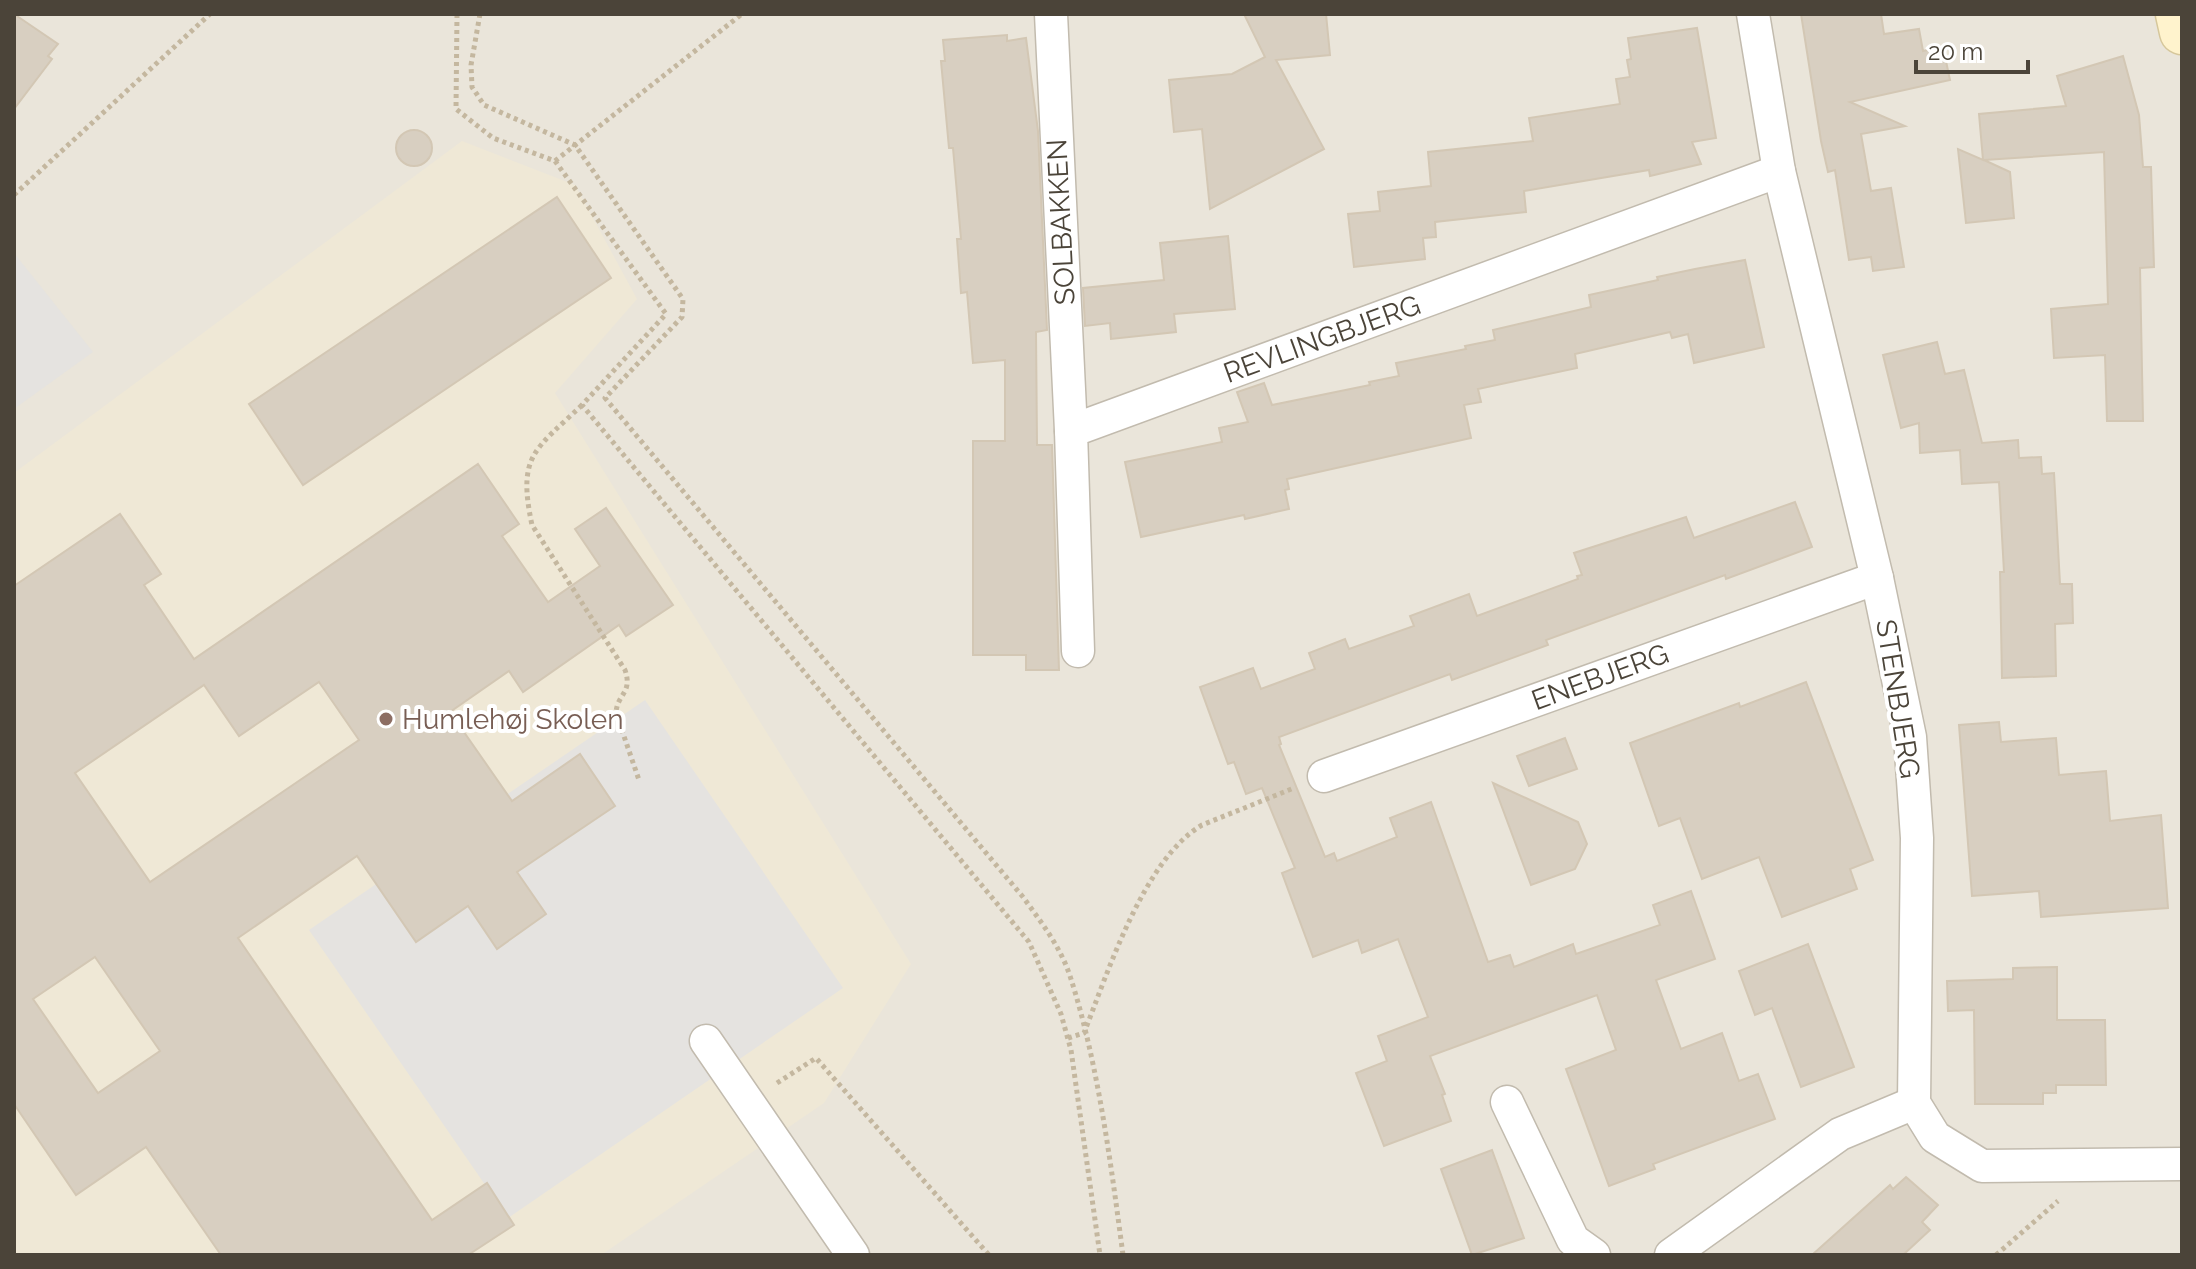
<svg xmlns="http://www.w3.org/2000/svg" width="2196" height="1269" font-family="Raleway,sans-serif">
<rect width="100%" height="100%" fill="#f6f3ec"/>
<rect fill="#eae5da" x="14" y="14" width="2168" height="1241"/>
<path fill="#efe8d6" d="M462 141 575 185 637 299 555 393 911 964 824 1103 601 1255H14V473Z"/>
<g fill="#e5e3e0">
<path d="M14 253 93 352 14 409Z"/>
<path d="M645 700 843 988 508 1218 309 930Z"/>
</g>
<g fill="#d8cfc1" stroke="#d3c7b4" stroke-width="2" fill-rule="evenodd">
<path d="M14 14 58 44 48 56 52 59 14 109Z"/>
<path d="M1244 14H1326L1330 55 1276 60 1324 149 1210 209 1202 129 1174 132 1169 80 1232 74 1265 57Z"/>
<path d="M1801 14H1881L1884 34 1919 29 1923 51 1943 47 1950 80 1850 102 1905 126 1861 134 1871 191 1891 188 1904 267 1873 271 1871 257 1849 260 1835 170 1828 172 1821 141Z"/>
<path d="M1697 28 1716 138 1692 142 1701 164 1650 176 1649 170 1524 191 1526 212 1435 222 1436 237 1423 238 1425 259 1354 267 1348 214 1380 211 1378 192 1431 186 1428 152 1533 141 1529 118 1620 104 1616 79 1630 77 1627 60 1631 59 1628 38Z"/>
<path d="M1007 35V41L1026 38 1038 131 1047 330 1036 332 1037 445H1052L1059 670H1026V655H973V441H1005V360L973 363 967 292 961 293 957 239H961L953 148H949L941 61H945L943 40Z"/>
<path d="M2123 56 2139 115 2143 167H2151L2154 267 2140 268 2143 421H2107L2105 355 2054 358 2051 309 2108 304 2104 152 1984 160 2010 172 2014 218 1966 223 1958 149 1983 160 1979 114 2066 106 2057 76Z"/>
<circle cx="414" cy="148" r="18"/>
<path d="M557 197 611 278 303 485 249 404Z"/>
<path d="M1228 236 1235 309 1174 314 1176 332 1111 339 1110 323 1085 326 1083 288 1164 280 1160 243Z"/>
<path d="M1745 260 1764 347 1694 363 1688 334 1672 338 1670 332 1575 354 1577 368 1478 389 1481 402 1464 405 1471 438 1287 479 1289 489 1285 490 1289 509 1245 519 1244 515 1141 537 1125 462 1222 442 1219 428 1248 422 1237 392 1264 383 1272 405 1370 385 1369 382 1399 376 1396 363 1466 349 1465 346 1495 340 1493 330 1591 307 1589 295 1658 280 1657 277 1695 269Z"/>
<path d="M1937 342 1945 374 1964 370 1982 443 2018 440 2019 458 2041 457 2042 474 2054 473 2060 584H2072L2073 623 2055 624 2056 676 2002 678 2000 572H2004L1999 482 1962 484 1960 450 1920 453 1919 423 1901 428 1883 355Z"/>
<path d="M478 464 519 524 502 536 548 602 600 566 575 529 606 508 673 605 626 636 619 625 523 692 509 671 450 712 512 801 580 754 615 806 517 872 546 914 497 949 468 906 416 942 357 856 238 938 432 1220 487 1183 514 1225 468 1255H221L146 1147 76 1195 14 1104V586L120 514 161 574 144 585 194 659ZM319 682 359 740 150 882 75 773 204 685 239 736ZM95 957 160 1051 98 1093 33 999Z"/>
<path d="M1795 502 1812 547 1726 579 1725 575 1546 640 1548 645 1452 680 1450 674 1279 737 1281 744 1279 745 1325 857 1334 853 1337 861 1397 837 1390 818 1431 802 1488 962 1510 955 1514 967 1573 944 1576 954 1660 925 1653 905 1691 891 1715 959 1656 980 1681 1049 1722 1033 1739 1081 1758 1074 1775 1119 1653 1164 1655 1169 1609 1186 1566 1069 1616 1050 1597 995 1430 1056 1445 1094 1442 1095 1451 1121 1384 1146 1356 1073 1387 1061 1378 1036 1428 1017 1398 939 1362 953 1358 940 1313 957 1282 873 1295 868 1262 788 1246 794 1234 762 1228 764 1200 687 1253 668 1261 689 1315 669 1309 653 1345 639 1349 649 1414 626 1410 616 1469 594 1477 616 1578 579 1577 576 1582 575 1574 553 1686 517 1694 538Z"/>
<path d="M1806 682 1873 860 1850 869 1857 889 1782 917 1759 857 1702 879 1680 818 1659 826 1630 743 1739 703 1740 707Z"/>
<path d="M1999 722 2001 742 2056 738 2059 775 2106 771 2110 821 2161 815 2168 908 2041 917 2039 891 1972 896 1959 725Z"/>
<path d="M1565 738 1577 769 1529 786 1517 756Z"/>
<path d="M1493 783 1578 822 1587 844 1575 869 1531 885Z"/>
<path d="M1808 944 1854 1067 1801 1087 1772 1008 1755 1015 1739 971Z"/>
<path d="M2057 967V1020H2105L2106 1085H2056V1093H2043V1104H1975L1974 1010 1948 1011 1947 981 2013 979V968Z"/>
<path d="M1492 1150 1524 1238 1472 1255 1441 1169Z"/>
<path d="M1906 1177 1938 1205 1922 1222 1930 1230 1903 1255H1812L1890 1185 1893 1189Z"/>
</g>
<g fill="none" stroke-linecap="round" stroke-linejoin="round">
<g stroke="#c2bbae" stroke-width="35">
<g id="street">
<path d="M1051 14 1071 431"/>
<path d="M1753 14 1779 171 1877 578 1910 737 1917 838 1914 1103 1935 1137 1982 1166 2182 1164"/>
<path d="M1078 651 1071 431 1779 171"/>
<path d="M1324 776 1877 578"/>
<path d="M706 1041 853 1255"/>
<path d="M1507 1102 1573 1240 1594 1255"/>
<path d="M1671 1255 1840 1134 1914 1103"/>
</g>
</g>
<g stroke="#d6c79b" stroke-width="47">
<path id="secondary" d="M2178 14 2182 32"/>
</g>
<g stroke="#c4b79f" stroke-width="5" stroke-dasharray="4 4" stroke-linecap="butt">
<path d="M457 14 456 109 493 138 555 161 666 314 582 405 1029 942 1061 1014 1071 1050 1100 1255"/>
<path d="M480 14 471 65 472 87 484 105 575 145 683 299 682 317 605 398 1023 897C1041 922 1060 946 1070 976 1098 1062 1111 1165 1123 1255"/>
<path d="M555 161 742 14"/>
<path d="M14 195 210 14"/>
<path d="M582 405C535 450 517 455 532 525L625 670C633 693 617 694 616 713L639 780"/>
<path d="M1068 1038 1084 1033C1108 972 1144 859 1202 825L1294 788"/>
<path d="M777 1083 816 1058 989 1255"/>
<path d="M1996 1255 2058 1201"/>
</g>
<use href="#street" stroke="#fff" stroke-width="32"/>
<use href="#secondary" stroke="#fff3cd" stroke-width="44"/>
</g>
<circle fill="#8d6e63" stroke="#fff" stroke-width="3" cx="386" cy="719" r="8"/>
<g text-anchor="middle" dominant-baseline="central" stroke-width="8" stroke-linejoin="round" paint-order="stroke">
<g font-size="28" fill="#4b4439" stroke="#fff">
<text transform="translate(1061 222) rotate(-93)">SOLBAKKEN</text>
<text transform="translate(1322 339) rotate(-20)">REVLINGBJERG</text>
<text transform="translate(1600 677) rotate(-20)">ENEBJERG</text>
<text transform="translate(1898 699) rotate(81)">STENBJERG</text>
</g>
<g font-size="28" fill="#785e54" stroke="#fff" text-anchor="start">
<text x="402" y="719">Humlehøj Skolen</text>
</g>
</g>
<rect width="2196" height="1269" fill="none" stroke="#4b4439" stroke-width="32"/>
<path d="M1916 60v12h112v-12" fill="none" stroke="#4b4439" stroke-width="4"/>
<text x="1928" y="60" font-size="24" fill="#4b4439" stroke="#ffffff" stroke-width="6" paint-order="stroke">20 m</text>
</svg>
